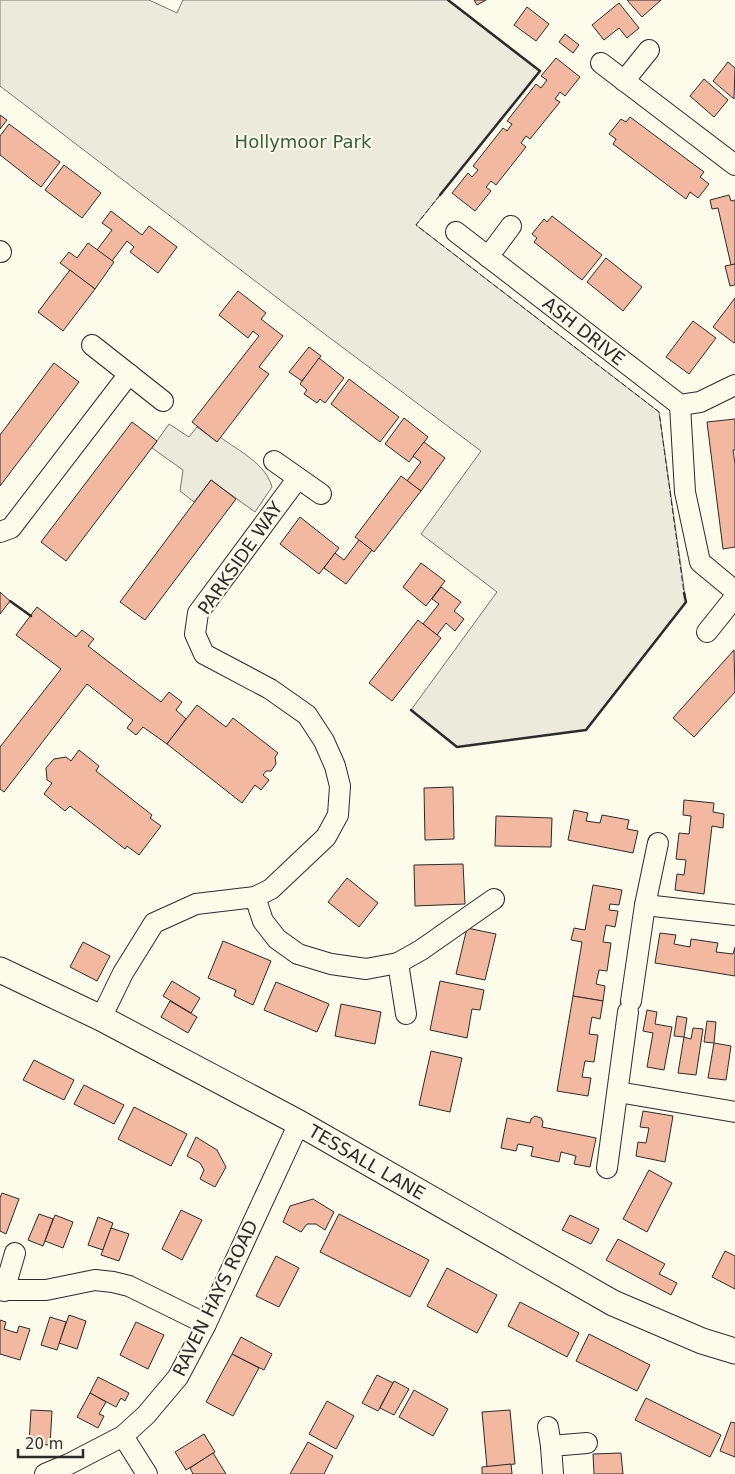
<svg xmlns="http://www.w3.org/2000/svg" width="735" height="1474" font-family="'DejaVu Sans',sans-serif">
<rect width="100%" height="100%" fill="#fdfbea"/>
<g fill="#ecebdb" stroke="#74746e">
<path d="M0 0H149L177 13 183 0H448L540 71 416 225 659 412 686 602 586 730 457 747 411 710 497 592 421 534 481 451 322 332 0 86Z"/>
<path d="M169 424 189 437 197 427 216 441 220 437C239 451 266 464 272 487L255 512 211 480 194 502 180 491 183 470 152 448Z"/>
</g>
<g fill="#f2b8a0" stroke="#2b2b2b">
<path d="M474 0H486L477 5Z"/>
<path d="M627 0H661L642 17Z"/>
<path d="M619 3 639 28 627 38 619 28 604 40 592 25Z"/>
<path d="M527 7 549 24 536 41 514 25Z"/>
<path d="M565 34 579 45 573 53 559 42Z"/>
<path d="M556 58 580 77 565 96 560 92 555 99 560 102 530 139 526 136 521 143 526 147 496 185 491 181 486 187 491 191 475 211 452 193 468 173 472 177 478 170 473 166 503 128 507 131 512 124 507 121 536 84 541 88 547 80 541 76Z"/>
<path d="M728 62 735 68 734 99 713 81Z"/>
<path d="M704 79 728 100 714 117 690 96Z"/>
<path d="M0 115 7 120 0 129Z"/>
<path d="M630 117 704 172 700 177 709 184 698 198 690 192 686 199 613 144 616 139 609 134 621 119 626 122Z"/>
<path d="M9 124 60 162 41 187 0 155V136Z"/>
<path d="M64 165 101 193 82 218 45 190Z"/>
<path d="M729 195 731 201 735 200V264L731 265 718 208 712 209 710 200Z"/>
<path d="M111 211 142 235 149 226 177 247 158 273 130 252 134 247 127 241 112 261 97 250 112 230 102 223Z"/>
<path d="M552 216 602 255 582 280 534 242 537 238 532 234 544 219 547 222Z"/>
<path d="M88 243 114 262 95 289 60 263 69 252 77 258Z"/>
<path d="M606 258 642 287 623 311 587 282Z"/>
<path d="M735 264V285L730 286 725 266Z"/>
<path d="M70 270 95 289 63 331 38 312Z"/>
<path d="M238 291 266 313 261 319 283 336 259 367 269 374 217 442 192 422 259 336 253 331 248 338 219 315Z"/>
<path d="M735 298V342L734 343 713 327Z"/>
<path d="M693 321 716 338 689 374 666 357Z"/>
<path d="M309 347 321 356 302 381 289 372Z"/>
<path d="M319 358 344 378 325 403 320 399 317 403 304 394 307 390 300 384Z"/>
<path d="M54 363 79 382 0 486V435Z"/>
<path d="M349 379 399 417 380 442 331 404Z"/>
<path d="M404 418 428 437 409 462 385 444Z"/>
<path d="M735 419V450H733L735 464V547L723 549 707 422Z"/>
<path d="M132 422 157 441 66 561 41 542Z"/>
<path d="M424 442 445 458 421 491 407 481 421 462 413 456Z"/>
<path d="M401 476 421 491 374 552 355 537Z"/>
<path d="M211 480 236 499 145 620 120 602Z"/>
<path d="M300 517 339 548 319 574 280 544Z"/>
<path d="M359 540 372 550 346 584 324 568 335 553 344 560Z"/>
<path d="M421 563 445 581 426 606 403 587Z"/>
<path d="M441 587 461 602 454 611 464 619 455 631 446 623 437 635 423 624 439 604 432 599Z"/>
<path d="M0 592 10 601 0 614Z"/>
<path d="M37 607 76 637 82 630 94 639 88 646 161 702 169 692 182 702 176 710 186 719 167 744 143 727 136 735 127 728 133 720 87 684 4 792 0 789V747L61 669 16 635Z"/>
<path d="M418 620 441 638 392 701 369 683Z"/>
<path d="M734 650 735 692 694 737 673 718Z"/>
<path d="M197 705 226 727 233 718 278 753 275 757 276 764 271 771H266L263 775 269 780 261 790 255 785 242 803 167 744Z"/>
<path d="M79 750 99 766 96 771 152 815 150 818 161 826 139 855 127 846 125 849 70 806 65 811 44 794 52 783 47 780 46 768 54 759 66 757 71 761Z"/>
<path d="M453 787 454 839 425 840 424 788Z"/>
<path d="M684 800 714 803 713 812 724 814 723 828 712 826 704 894 675 890 677 874 684 875 686 860 676 859 679 833 689 834 691 816 683 815Z"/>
<path d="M574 810 588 813 586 821 600 823 602 815 629 820 627 829 638 831 633 853 568 840Z"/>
<path d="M496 816 552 818 551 847 495 846Z"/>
<path d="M463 864 465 904 415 906 414 865Z"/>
<path d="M347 878 378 903 359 927 328 902Z"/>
<path d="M593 885 622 890 619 905 610 904 609 910 618 911 615 927 606 925 603 942 611 943 607 971 599 970 596 984 605 986 603 1001 573 996 582 942 571 940 574 928 585 930Z"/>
<path d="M467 928 496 934 485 980 456 974Z"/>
<path d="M660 933 676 935 674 944 690 947 691 939 718 943 716 952 733 954 735 947V976L655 963Z"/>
<path d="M223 941 271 961 253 1005 234 996 236 990 208 978Z"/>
<path d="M83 942 110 956 97 981 70 967Z"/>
<path d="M172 981 200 998 191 1013 163 996Z"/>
<path d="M440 981 484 990 480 1010 472 1009 467 1038 430 1030Z"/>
<path d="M276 982 329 1004 317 1032 264 1010Z"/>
<path d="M573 996 603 1001 600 1019 592 1017 589 1034 598 1035 594 1062 585 1061 582 1077 591 1078 588 1096 557 1091Z"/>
<path d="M170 1001 197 1017 188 1033 161 1017Z"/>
<path d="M341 1004 381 1012 375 1044 335 1036Z"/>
<path d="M647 1010 657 1012 655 1024 672 1027 664 1070 647 1067 653 1033 643 1031Z"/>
<path d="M677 1016 687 1018 684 1037 674 1036Z"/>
<path d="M707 1021 716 1022 714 1043 704 1042Z"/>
<path d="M693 1028 703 1029 696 1075 678 1073 684 1037 691 1039Z"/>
<path d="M714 1043 731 1046 726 1080 708 1078Z"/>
<path d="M431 1051 462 1058 450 1112 419 1105Z"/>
<path d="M34 1060 74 1080 64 1100 23 1080Z"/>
<path d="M84 1085 124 1105 114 1124 74 1104Z"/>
<path d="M134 1107 187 1134 171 1166 118 1139Z"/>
<path d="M643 1111 673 1116 665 1162 636 1156 638 1142 646 1143 649 1128 640 1127Z"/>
<path d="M535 1116 541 1118 543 1122 542 1127 596 1138 590 1167 574 1164 576 1156 561 1152 559 1162 531 1156 533 1147 518 1144 516 1151 501 1148 507 1118 530 1123 531 1119Z"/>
<path d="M196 1137 217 1150 226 1167 215 1187 200 1179 204 1170 200 1163 187 1156Z"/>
<path d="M649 1170 672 1183 647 1232 623 1219Z"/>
<path d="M2 1193 19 1199 6 1234 0 1231V1198Z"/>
<path d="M313 1199 334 1212 325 1230 316 1224H307L301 1232 283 1222 290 1206Z"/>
<path d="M181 1210 202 1220 182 1260 162 1249Z"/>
<path d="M39 1214 53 1219 43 1246 28 1240Z"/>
<path d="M339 1214 429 1260 410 1297 320 1252Z"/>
<path d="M55 1215 73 1222 63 1248 45 1241Z"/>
<path d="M570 1215 599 1229 591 1244 562 1230Z"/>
<path d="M98 1217 113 1223 103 1250 88 1245Z"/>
<path d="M111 1228 129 1234 119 1261 101 1255Z"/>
<path d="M618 1239 665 1264 659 1274 677 1283 671 1295 606 1260Z"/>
<path d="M725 1251 735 1256V1289L712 1277Z"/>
<path d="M276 1256 299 1268 279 1307 256 1296Z"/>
<path d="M447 1268 497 1295 477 1333 427 1306Z"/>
<path d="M520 1302 579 1333 567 1357 508 1326Z"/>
<path d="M69 1315 86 1321 77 1349 59 1343Z"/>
<path d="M50 1317 66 1322 57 1350 41 1345Z"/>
<path d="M0 1320 6 1322 4 1329 17 1333 19 1326 30 1329 20 1360 0 1354Z"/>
<path d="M136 1322 164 1335 148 1369 120 1355Z"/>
<path d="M589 1334 650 1365 637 1391 576 1361Z"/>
<path d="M241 1337 272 1354 264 1370 232 1354Z"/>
<path d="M232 1354 259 1368 233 1416 206 1402Z"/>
<path d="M377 1375 393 1383 378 1411 362 1403Z"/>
<path d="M98 1377 129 1393 125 1401 121 1398 116 1407 90 1393Z"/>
<path d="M394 1381 409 1389 394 1415 380 1408Z"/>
<path d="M414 1390 448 1409 433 1436 399 1417Z"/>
<path d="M90 1393 106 1402 99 1414 104 1416 98 1428 77 1417Z"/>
<path d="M646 1398 721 1435 710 1457 635 1420Z"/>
<path d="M327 1401 354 1416 336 1449 309 1434Z"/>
<path d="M31 1410 52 1411 50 1445 29 1444Z"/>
<path d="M510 1410 515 1464 487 1467 482 1412Z"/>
<path d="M731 1422 735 1423V1457L720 1451Z"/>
<path d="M204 1434 215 1452 186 1470 175 1452Z"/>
<path d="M308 1442 333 1456 324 1474H290Z"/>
<path d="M213 1453 226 1474H193L190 1468Z"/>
<path d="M621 1453 623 1474H594L593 1454Z"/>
<path d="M511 1464 512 1474H482V1467Z"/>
</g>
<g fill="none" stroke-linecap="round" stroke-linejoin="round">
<g stroke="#2b2b2b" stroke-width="22">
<g id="minor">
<path d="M601 63 735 165"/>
<path d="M624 81 649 50"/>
<path d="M456 232 680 405 700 402 735 385"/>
<path d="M0 251 1 252"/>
<path d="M488 257 511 226"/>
<path d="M92 345 163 401"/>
<path d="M680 405 685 492 700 562 735 591"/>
<path d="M274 461 321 494"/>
<path d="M0 532 11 528 129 374"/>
<path d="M707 632 735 597"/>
<path d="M255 897 271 889 326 837 338 815 340 786 335 766 324 741 307 715 270 689 204 654 195 634 198 613 298 478"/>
<path d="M645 905 735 915"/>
<path d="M398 963 421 950 494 899"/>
<path d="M631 1001 645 905 658 843"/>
<path d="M101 1018 123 973 154 923 196 904 255 897 263 921 277 939 298 954 331 964 366 969 398 963 406 1014"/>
<path d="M618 1092 735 1112"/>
<path d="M607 1168 628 1012"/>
<path d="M0 1290H46L95 1280 113 1282 129 1286 206 1324"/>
<path d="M4 1291 15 1253"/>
<path d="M548 1427 551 1446"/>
<path d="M123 1436 147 1474"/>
<path d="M45 1474 69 1464 123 1436 146 1415 178 1377 206 1324 299 1123"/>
<path d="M553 1474 551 1446 587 1443"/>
</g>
</g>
<g stroke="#2b2b2b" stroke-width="27">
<path id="tertiary" d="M0 970 101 1018 299 1123 613 1303 702 1341 735 1351"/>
</g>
<use href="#minor" stroke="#fdfbea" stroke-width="20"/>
<use href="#tertiary" stroke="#fdfbea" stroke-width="25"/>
<path stroke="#2b2b2b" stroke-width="1" stroke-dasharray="6 2.5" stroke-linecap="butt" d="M440 195 416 225 659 412 684 593"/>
<g stroke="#2b2b2b" stroke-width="2.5">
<path d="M440 195 540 71 448 0"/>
<path d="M10 601 31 616"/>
<path d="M411 710 457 747 586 730 686 602 684 593"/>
</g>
</g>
<g text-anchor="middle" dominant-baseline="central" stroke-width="4" stroke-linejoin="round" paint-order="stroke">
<g font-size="18" fill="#34623c" stroke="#fdfbea">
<text x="303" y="141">Hollymoor Park</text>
</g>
<g font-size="18" fill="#2b2b2b" stroke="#fdfbea">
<text transform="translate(584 331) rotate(38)">ASH DRIVE</text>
<text transform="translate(240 558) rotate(-55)">PARKSIDE WAY</text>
<text transform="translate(367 1162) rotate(30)">TESSALL LANE</text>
<text transform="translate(215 1298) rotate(-64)">RAVEN HAYS ROAD</text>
</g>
</g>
<path d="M18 1449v8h65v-8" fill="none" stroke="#2b2b2b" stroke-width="2.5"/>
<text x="25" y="1449" font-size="15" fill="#2b2b2b" stroke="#fdfbea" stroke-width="4" paint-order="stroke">20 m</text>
</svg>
